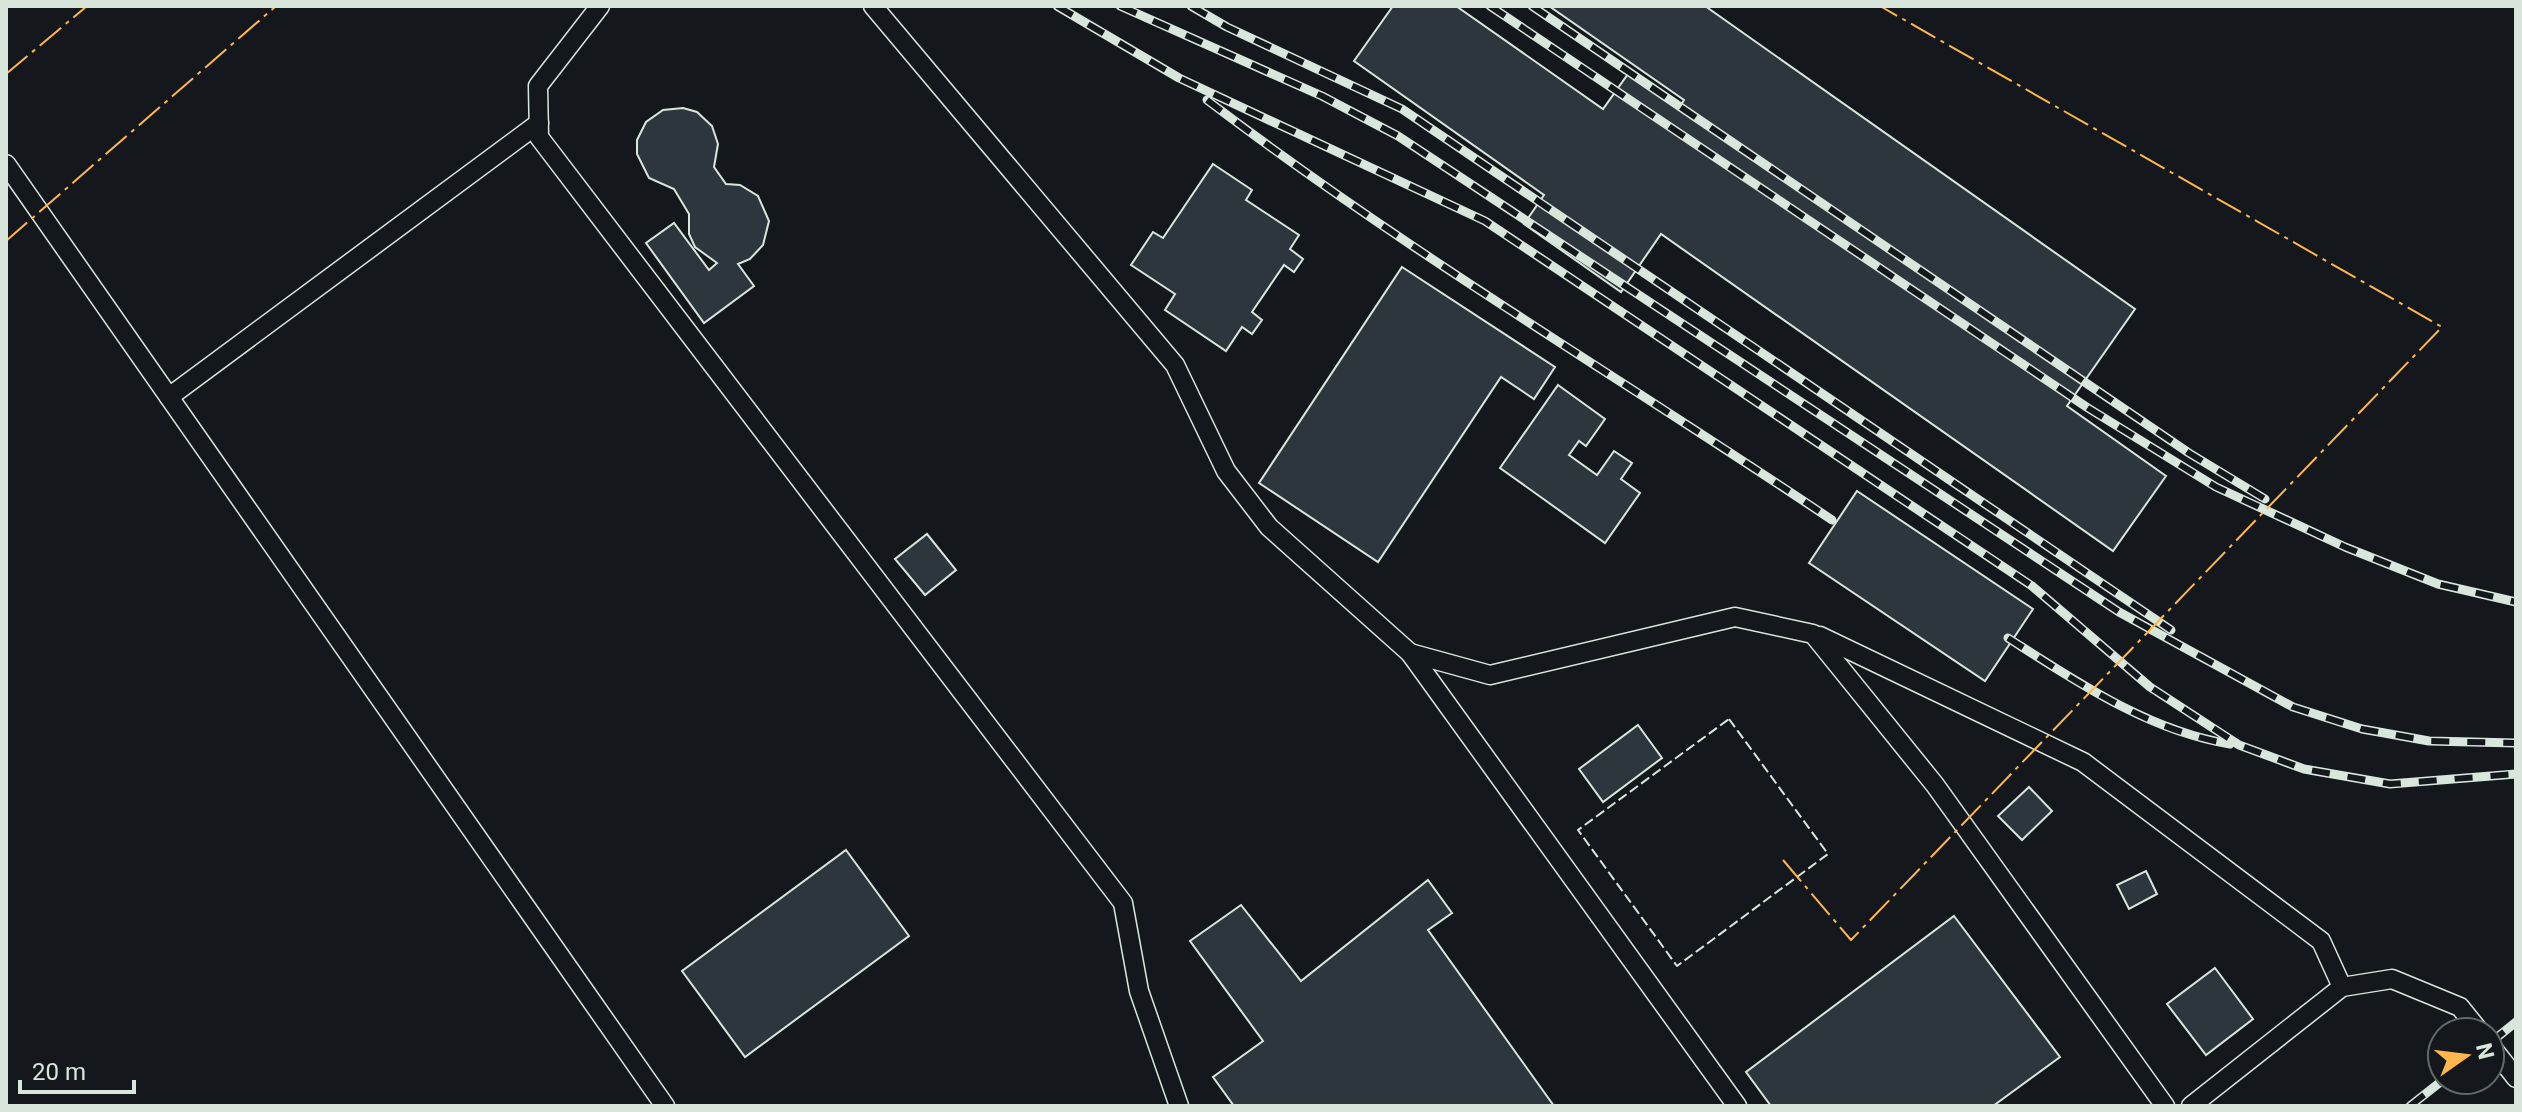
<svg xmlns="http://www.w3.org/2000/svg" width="2522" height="1112" font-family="Roboto,sans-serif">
<rect width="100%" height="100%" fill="#14181c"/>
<g fill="#2c363c" stroke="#d8e6dc" stroke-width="2">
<path d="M1393 6H1456L1603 109 1628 74 1678 109 1684 100 1549 6H1705L2135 309 2067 406 2166 476 2113 551 1661 234 1621 292 1524 224 1544 195 1354 61Z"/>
<path d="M683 108 697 112 712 126 718 144 714 167 726 184 740 185 758 196 769 221 763 245 750 259 738 264 754 286 704 323 646 243 674 223 709 270 717 263 695 247 689 234V214L674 189 649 178 637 154V140L646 122 663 110Z"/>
<path d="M1213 164 1252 190 1246 200 1299 235 1290 249 1303 259 1294 272 1284 265 1252 312 1262 320 1252 334 1242 327 1226 351 1165 310 1175 294 1131 265 1153 232 1163 238Z"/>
<path d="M1402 267 1555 367 1534 399 1501 377 1378 562 1259 483Z"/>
<path d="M1558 385 1605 419 1586 446 1579 441 1569 455 1597 475 1614 451 1632 463 1621 479 1640 493 1605 543 1500 468Z"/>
<path d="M1857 491 2033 609 1985 681 1809 563Z"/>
<path d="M927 534 956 570 925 595 895 559Z"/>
<path d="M1638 725 1662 758 1603 802 1579 769Z"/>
<path d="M2029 787 2052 811 2022 840 1998 816Z"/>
<path d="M846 850 909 936 745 1057 682 971Z"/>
<path d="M2146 871 2157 894 2129 909 2117 885Z"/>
<path d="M1428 880 1452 913 1428 930 1554 1106H1234L1213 1077 1263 1041 1190 941 1241 905 1301 981Z"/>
<path d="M1954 916 2060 1057 1993 1106H1771L1746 1072Z"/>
<path d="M2215 968 2253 1019 2206 1055 2167 1004Z"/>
</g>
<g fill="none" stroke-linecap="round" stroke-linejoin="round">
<g stroke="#d8e6dc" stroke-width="21">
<g id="service">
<path d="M600 6 538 86 539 137 1123 903 1139 991 1179 1106"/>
<path d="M873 6 1175 365 1226 471 1269 527 1410 653 1737 1106"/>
<path d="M6 164 665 1106"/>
<path d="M169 397 539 123"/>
<path d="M1820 636 2083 762 2321 941 2342 987"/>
<path d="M1410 653 1490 675 1735 617 1813 634 1935 785 2165 1106"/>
<path d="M2490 1045 2516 1078"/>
<path d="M2191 1106 2342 987 2392 979 2460 1007 2480 1032"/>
</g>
</g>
<use href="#service" stroke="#14181c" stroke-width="18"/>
<g stroke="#d8e6dc" stroke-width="9">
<g id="rail">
<path d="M1057 6 1179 78 1485 221 2032 586 2150 687 2239 745 2304 769 2390 784 2516 774"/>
<path d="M1120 6 1322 96 1398 136 2119 612 2293 707 2362 729 2429 741 2516 743"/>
<path d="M1191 6 1227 27 1402 109 2171 630"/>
<path d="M1490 6 2088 408 2216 487 2345 547 2438 584 2516 602"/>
<path d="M1532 6 2189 453 2265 499"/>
<path d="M1207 100C1407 252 1624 380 1832 520"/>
<path d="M2008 638C2077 682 2149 731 2230 744"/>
<path d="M2490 1043 2516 1022"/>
<path d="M2410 1106 2443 1080"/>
</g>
</g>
<use href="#rail" stroke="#14181c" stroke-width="6" stroke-dasharray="18" stroke-linecap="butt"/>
<path stroke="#d8e6dc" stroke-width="2" stroke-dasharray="10 4" stroke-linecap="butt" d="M1729 719 1828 854 1677 966 1578 830Z"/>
<g stroke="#ffb74d" stroke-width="2" stroke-dasharray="28 6 4 6" stroke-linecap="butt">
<path d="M6 74 87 6"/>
<path d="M6 241 276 6"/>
<path d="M1783 860 1851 940 2442 327 1880 6"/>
</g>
</g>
<rect width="2522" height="1112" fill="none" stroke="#d8e6dc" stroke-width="16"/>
<g transform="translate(2466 1056) rotate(76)"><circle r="38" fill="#14181c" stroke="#626a69" stroke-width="2"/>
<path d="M0-6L14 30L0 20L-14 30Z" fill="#ffb74d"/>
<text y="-12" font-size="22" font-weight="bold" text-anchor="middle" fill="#d8e6dc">N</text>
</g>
<path d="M20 1080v12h114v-12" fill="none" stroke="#d8e6dc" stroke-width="4"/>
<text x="32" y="1080" font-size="24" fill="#d8e6dc" stroke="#14181c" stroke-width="6" paint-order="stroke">20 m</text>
</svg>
